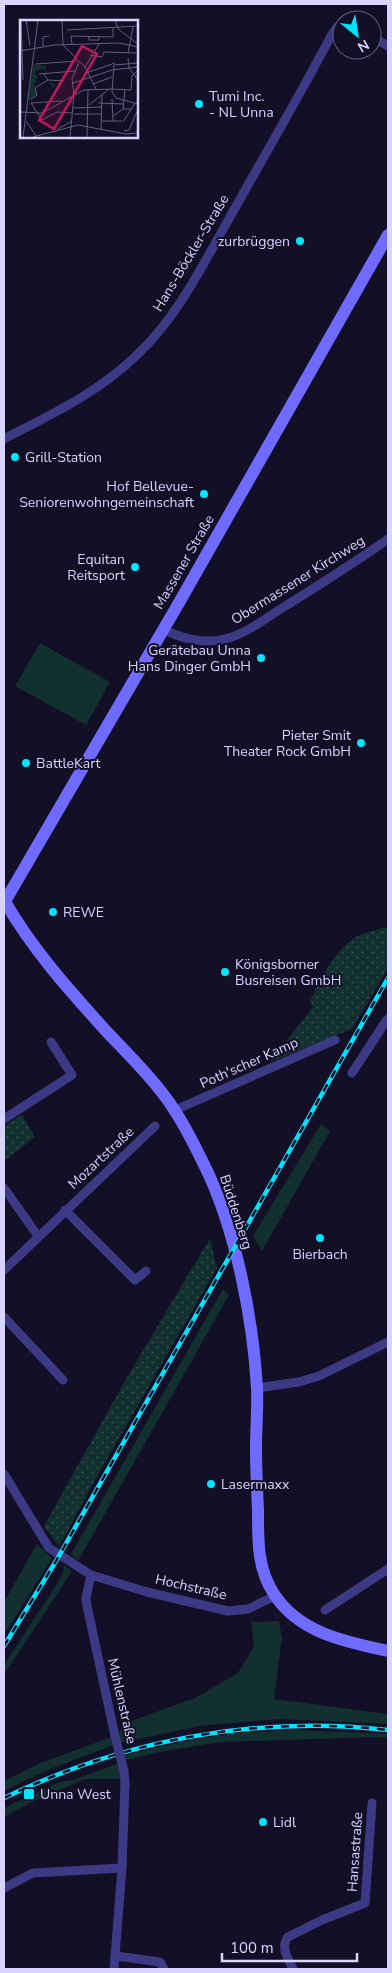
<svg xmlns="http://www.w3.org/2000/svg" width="392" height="1973" font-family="'Nunito Sans',sans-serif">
<defs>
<pattern id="park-dots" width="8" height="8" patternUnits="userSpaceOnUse" patternTransform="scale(1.25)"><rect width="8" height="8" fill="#12302f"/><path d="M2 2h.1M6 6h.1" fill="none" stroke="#344d4e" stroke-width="1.8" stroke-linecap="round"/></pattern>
</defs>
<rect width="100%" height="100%" fill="#130f26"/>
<g fill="#12302f">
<path d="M40 643 110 682 86 725 15 686Z"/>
<path d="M321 1124 330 1131 262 1251 253 1236Z"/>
<path d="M223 1289 229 1295 78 1561 71 1554Z"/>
<path d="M37 1544 52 1558 4 1635V1602Z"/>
<path d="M64 1565 72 1571 4 1675V1665L55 1587 63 1573Z"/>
<path d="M279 1621 282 1638 274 1699 388 1714V1724L280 1719 199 1726 121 1743 119 1735 123 1724 195 1698 238 1673 254 1646 251 1622Z"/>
<path d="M299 1730 388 1734V1738L377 1737 220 1742 160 1752 126 1760 125 1755 186 1741 236 1733Z"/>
<path d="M112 1737 114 1745 45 1771 4 1791V1781L40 1763Z"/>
<path d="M119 1763 121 1779H85L32 1802 4 1817V1808L59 1782 73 1780Z"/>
</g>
<g fill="url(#park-dots)">
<path d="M382 928H388V968L352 1029 270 1062 313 1007 310 1001C321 978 334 951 356 937 363 933 374 931 382 928Z"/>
<path d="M22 1115 35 1137 4 1161V1126Z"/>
<path d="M210 1238 217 1268 91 1487 59 1547 44 1526 125 1381Z"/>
</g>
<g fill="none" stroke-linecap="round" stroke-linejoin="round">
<g stroke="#3d3a85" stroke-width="9">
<path d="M372 37 388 46"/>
<path d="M4 439C52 414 98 393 138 354 180 314 205 260 234 210 267 151 301 93 332 34L337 27 342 25"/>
<path d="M163 629C181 639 205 644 225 639 244 635 263 620 279 610 316 587 353 564 388 539"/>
<path d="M352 1073 386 1021 388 1019"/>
<path d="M175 1110 335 1040"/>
<path d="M4 1119 72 1075 51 1042"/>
<path d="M4 1188 38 1236"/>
<path d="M65 1210 135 1280 146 1271"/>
<path d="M4 1270 155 1126"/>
<path d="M4 1317 63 1380"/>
<path d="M257 1388 299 1382 319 1376 388 1342"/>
<path d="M4 1474 49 1548 91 1575 147 1592 228 1611 248 1609 275 1596"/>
<path d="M91 1575 86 1598 87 1606 115 1736"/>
<path d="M325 1610 388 1569"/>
<path d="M4 1888 33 1873 122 1868"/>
<path d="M116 1956 160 1962 164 1969"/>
<path d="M114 1969 122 1868 125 1784"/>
<path d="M293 1969C288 1959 280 1947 288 1937L322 1920 365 1903 372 1803"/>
</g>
<g stroke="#6f6bff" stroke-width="12">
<path d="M4 900C32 949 69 990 107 1032 129 1055 159 1085 175 1111 188 1131 199 1154 209 1175 237 1237 253 1320 257 1388 258 1407 256 1427 256 1447 256 1468 257 1489 258 1510 258 1539 257 1569 274 1594 299 1633 346 1642 388 1651"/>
<path d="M4 903 180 601 388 235"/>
</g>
<g stroke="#00e5ff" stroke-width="4.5">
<g id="rail">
<path d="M4 1646 56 1561 388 978"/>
<path d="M4 1798C124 1740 255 1715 388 1730"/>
</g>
</g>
<use href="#rail" stroke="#130f26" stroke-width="2.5" stroke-dasharray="8" stroke-linecap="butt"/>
<path stroke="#3d3a85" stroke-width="9" d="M115 1736 124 1771 125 1784"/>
</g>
<g fill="#00e5ff" stroke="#130f26" stroke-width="2">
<circle cx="199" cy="104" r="5"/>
<circle cx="300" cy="241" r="5"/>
<circle cx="15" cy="457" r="5"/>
<circle cx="204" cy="494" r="5"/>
<circle cx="135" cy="567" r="5"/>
<circle cx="261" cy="658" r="5"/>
<circle cx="361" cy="743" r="5"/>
<circle cx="26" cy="763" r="5"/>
<circle cx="53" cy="912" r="5"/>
<circle cx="225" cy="972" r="5"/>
<circle cx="320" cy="1238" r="5"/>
<circle cx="211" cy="1484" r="5"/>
<rect x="23" y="1788" width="12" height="12" rx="2.5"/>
<circle cx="263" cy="1822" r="5"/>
</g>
<g text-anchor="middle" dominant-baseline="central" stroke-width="4" stroke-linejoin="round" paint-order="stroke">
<g font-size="14" fill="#d9d4ff" stroke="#130f26" text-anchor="start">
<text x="209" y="96">Tumi Inc.<tspan x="209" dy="16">- NL Unna</tspan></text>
<text x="290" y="241" text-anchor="end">zurbrüggen</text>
<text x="25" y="457">Grill-Station</text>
<text x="194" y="486" text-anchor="end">Hof Bellevue-<tspan x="194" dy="16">Seniorenwohngemeinschaft</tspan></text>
<text x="125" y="559" text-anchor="end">Equitan<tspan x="125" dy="16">Reitsport</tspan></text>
<text x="251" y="650" text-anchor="end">Gerätebau Unna<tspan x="251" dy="16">Hans Dinger GmbH</tspan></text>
<text x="351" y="735" text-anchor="end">Pieter Smit<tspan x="351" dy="16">Theater Rock GmbH</tspan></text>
<text x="36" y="763">BattleKart</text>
<text x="63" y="912">REWE</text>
<text x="235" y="964">Königsborner<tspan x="235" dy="16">Busreisen GmbH</tspan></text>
<text x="320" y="1254" text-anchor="middle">Bierbach</text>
<text x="221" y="1484">Lasermaxx</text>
<text x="40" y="1794">Unna West</text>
<text x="273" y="1822">Lidl</text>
</g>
<g font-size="14" fill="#d9d4ff" stroke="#130f26">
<text transform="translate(191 253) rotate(-59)">Hans-Böckler-Straße</text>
<text transform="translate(184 562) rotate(-60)">Massener Straße</text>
<text transform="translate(298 580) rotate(-32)">Obermassener Kirchweg</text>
<text transform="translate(249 1063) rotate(-24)">Poth'scher Kamp</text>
<text transform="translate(101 1158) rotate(-43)">Mozartstraße</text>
<text transform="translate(236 1212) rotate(72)">Büddenberg</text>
<text transform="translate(191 1587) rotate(13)">Hochstraße</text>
<text transform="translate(122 1701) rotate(77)">Mühlenstraße</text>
<text transform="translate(355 1852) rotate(-86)">Hansastraße</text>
</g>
</g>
<g transform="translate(20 20)">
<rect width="118" height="118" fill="#130f26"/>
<path d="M16 28 14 44 26 46V49L16 50 15 55 18 54 14 68 18 75 32 67 29 61 36 65 42 62 8 81Z" fill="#12302f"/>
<path fill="none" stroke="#625e7d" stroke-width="1" d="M1 0 3 60M6 0 10 26M42 0 43 25 65 47 76 69M95 0 98 9 118 24M47 10 118 6M69 16V20H79V16M52 24 51 16 93 17V8M23 26V17L29 16M0 31 34 25 99 23 118 27M108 33 113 7M70 35 82 37 84 32 116 33M108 38 109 48 118 60M118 43 94 45 92 72 96 78 118 84M16 44 57 41M65 47 79 24M23 53 28 60 44 61M66 53 95 43M19 54 55 51M53 63 92 50 118 47M73 64 92 57M92 69 111 70 112 56 118 50M54 75 52 59 59 42M11 79 17 75 15 68 28 60M92 79 93 101M42 81 11 83 22 100 37 92 52 93M78 83 104 84M69 85 89 69M53 88 82 87M103 89 105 69M0 92 22 93 64 70 92 69M54 94H82M93 96 103 89H111M6 101 16 116M82 101H102M103 102 115 83M38 109 52 101M81 109 82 75M104 111 109 110 118 89M3 117 18 0M13 117 58 105 106 114 118 113M50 117 54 75M67 117 68 69"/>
<path fill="#c2185b" fill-opacity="0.15" stroke="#c2185b" stroke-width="2.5" d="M62 26 77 34 34 109 19 100Z"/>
<rect width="118" height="118" fill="none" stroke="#d9d4ff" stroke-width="2.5"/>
</g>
<rect width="392" height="1973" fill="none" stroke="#d9d4ff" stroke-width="10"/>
<g transform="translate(357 35) rotate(150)"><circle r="24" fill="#130f26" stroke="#625e7d"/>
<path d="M0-4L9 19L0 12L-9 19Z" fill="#00e5ff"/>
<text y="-8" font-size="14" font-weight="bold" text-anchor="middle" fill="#d9d4ff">N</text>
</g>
<path d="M222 1953v8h135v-8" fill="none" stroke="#d9d4ff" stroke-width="2.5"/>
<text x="230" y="1953" font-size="15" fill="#d9d4ff" stroke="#130f26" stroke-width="4" paint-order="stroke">100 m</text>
</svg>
